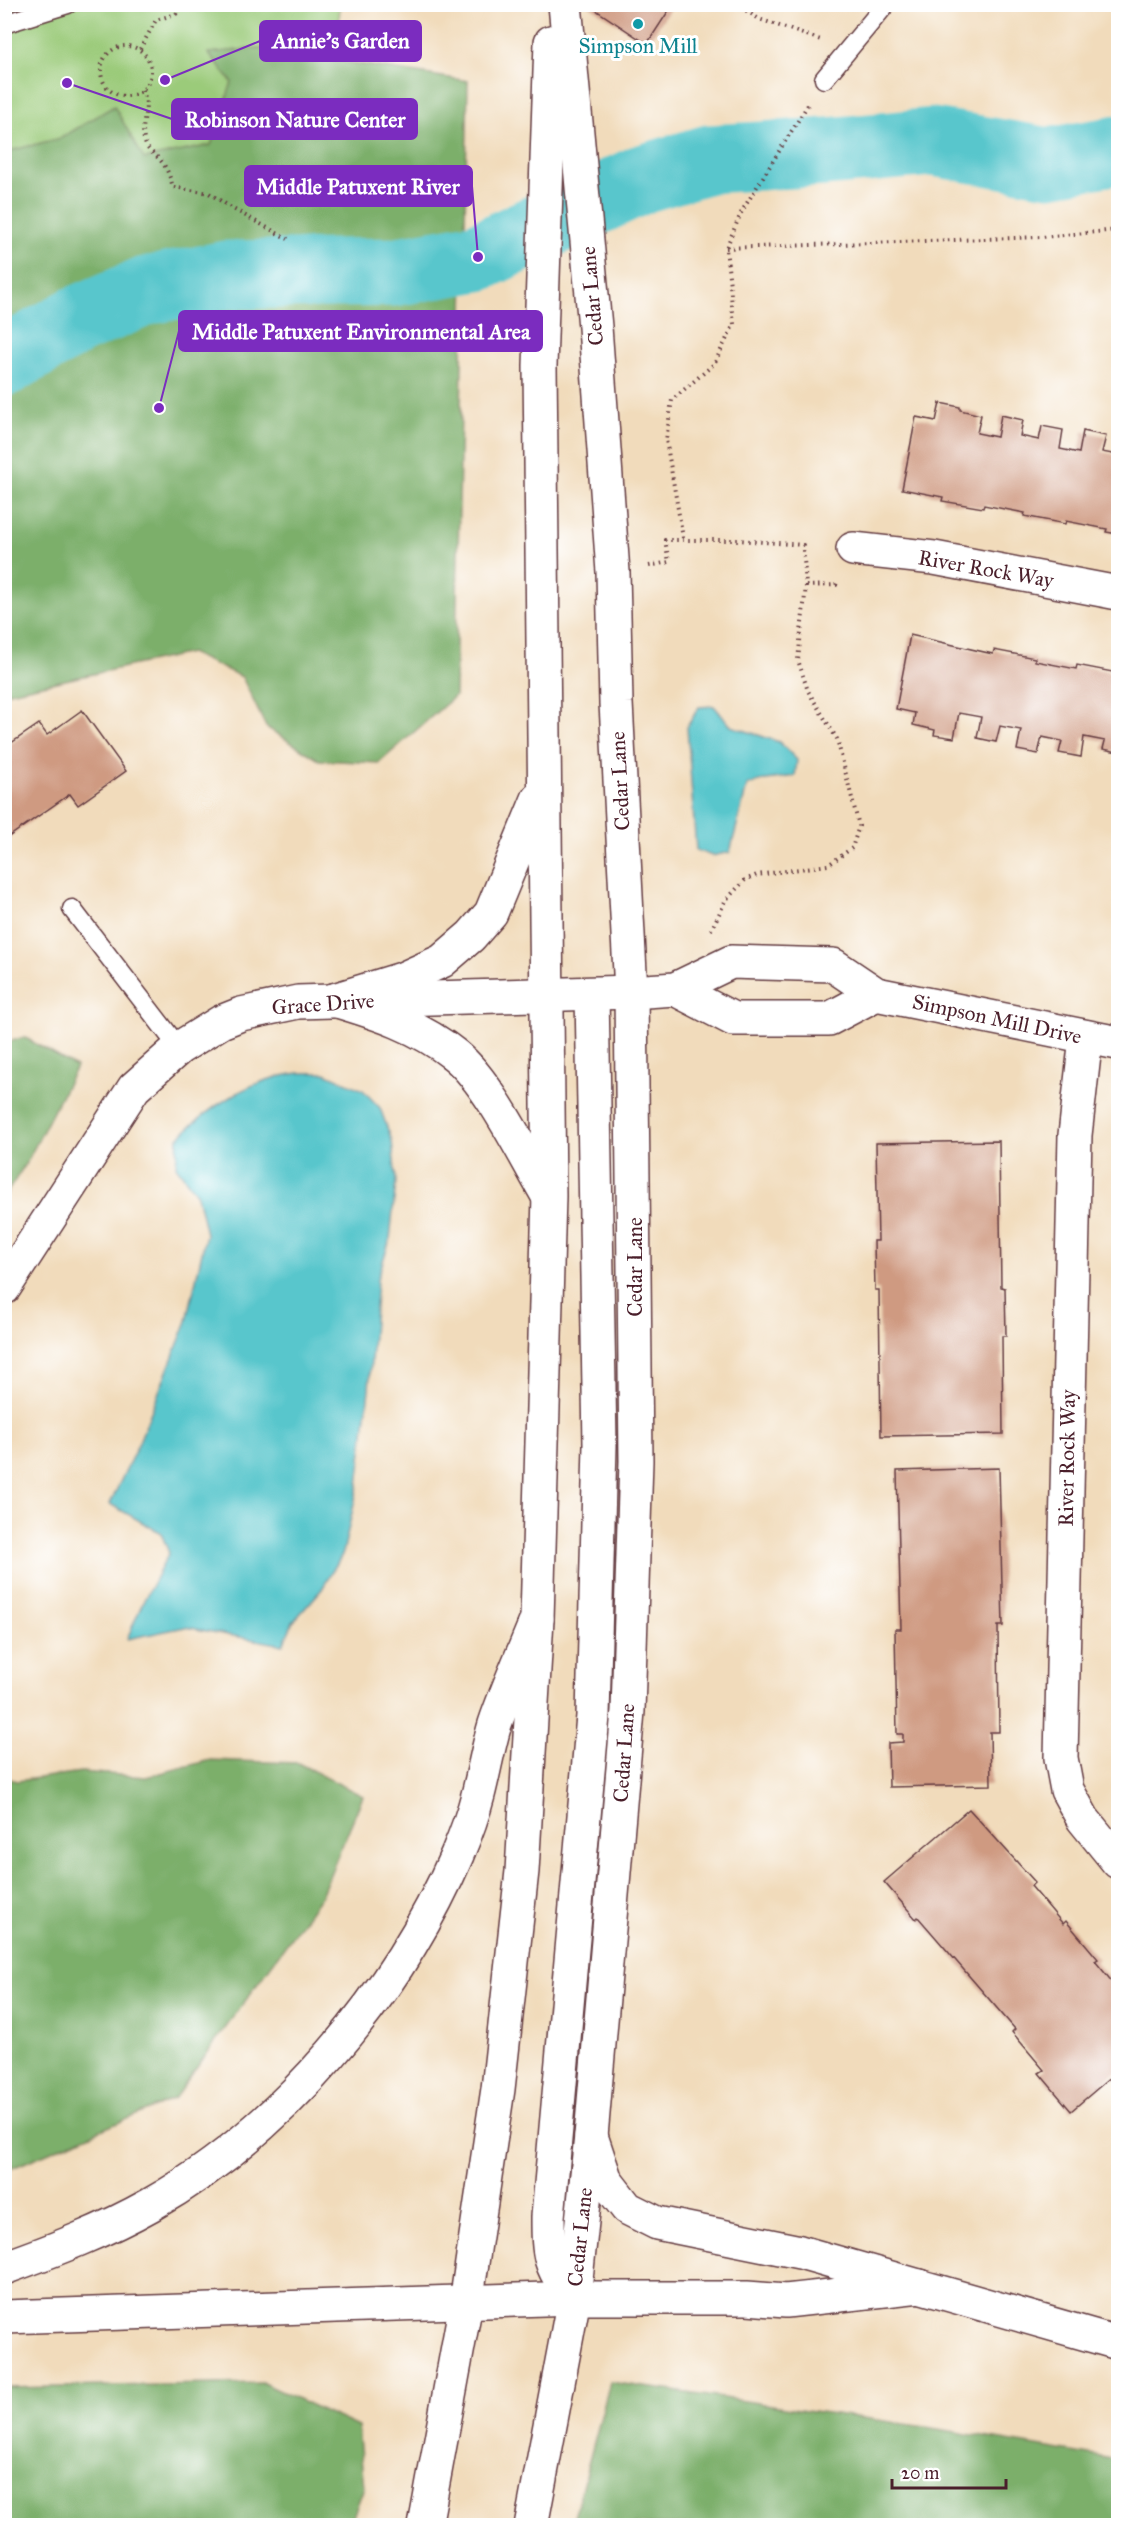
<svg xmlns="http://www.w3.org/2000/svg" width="1123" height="2530" font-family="'IM FELL Great Primer',serif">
<rect width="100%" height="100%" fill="#fff"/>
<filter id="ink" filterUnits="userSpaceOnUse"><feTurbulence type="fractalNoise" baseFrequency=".0167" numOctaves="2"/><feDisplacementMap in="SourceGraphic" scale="12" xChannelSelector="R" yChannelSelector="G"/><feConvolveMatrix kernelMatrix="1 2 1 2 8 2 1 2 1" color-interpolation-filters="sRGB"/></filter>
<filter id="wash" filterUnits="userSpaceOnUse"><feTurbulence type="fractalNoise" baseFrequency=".008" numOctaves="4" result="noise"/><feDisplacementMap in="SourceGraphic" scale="24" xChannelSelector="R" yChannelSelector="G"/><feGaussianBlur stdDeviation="1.35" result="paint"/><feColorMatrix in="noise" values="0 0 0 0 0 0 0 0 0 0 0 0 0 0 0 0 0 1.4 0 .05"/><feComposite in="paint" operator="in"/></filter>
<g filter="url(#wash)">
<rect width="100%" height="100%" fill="#f1dbbb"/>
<path fill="#9bcb7a" stroke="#727552" stroke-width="1.5" d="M5 5H340L326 241 5 630Z"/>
<g fill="#7caf6a" stroke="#63674a" stroke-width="1.5">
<path d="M258 48 468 81 455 696 379 763 319 760 266 727 242 677 190 653 5 693V152L61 138 114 106 144 159 211 145 232 82 208 53Z"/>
<path d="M24 1037 76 1067 28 1160 5 1196V1043Z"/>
<path d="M210 1760 298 1763 363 1796 320 1898 174 2099 5 2171V1778L17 1781 81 1772 146 1777Z"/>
<path d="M610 2382 926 2427 1118 2460V2525H572Z"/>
<path d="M263 2383 358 2427 364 2487 350 2525H5V2388Z"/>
</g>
<g fill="#58c6cc" stroke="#51727c" stroke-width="1.5">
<path d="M714 706 731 726 779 742 797 760 795 776 759 781 747 786 730 852 712 856 696 850 687 727 699 707Z"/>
<path d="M325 1073 363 1090 380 1108 392 1141 396 1181 390 1239 377 1280 369 1389 358 1486 343 1553 322 1589 293 1622 283 1645 185 1627 127 1639 143 1602 169 1553 161 1533 110 1504 139 1442 187 1321 206 1234 197 1195 176 1166 178 1138C208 1108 249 1080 292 1074 303 1072 314 1073 325 1073Z"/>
</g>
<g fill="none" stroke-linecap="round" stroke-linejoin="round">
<path stroke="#58c6cc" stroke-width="69" d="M4 362 78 320 146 291 226 275 393 272 478 257 642 179 709 159 826 152 933 142 1049 162 1118 150"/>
</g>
<g id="blocks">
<g fill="#cf9a81">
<path d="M587 4H673L647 44Z"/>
<path d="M940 403 960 407V410L981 415 977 433 997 437 1001 415 1023 420 1020 436 1039 440 1042 426 1063 430 1060 449 1079 453 1083 431 1106 436 1102 452 1118 455V534L1106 532 1107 529 1066 521 1065 524 1024 516 1025 513 984 505 983 508 942 501 943 497 902 489 916 417 936 421Z"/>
<path d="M910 635 993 654 994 650 1035 658V661L1076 669 1077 665 1118 673V752L1103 749 1105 741 1084 737 1081 757 1059 753 1062 741 1042 737 1038 754 1017 750 1021 730 1000 726 996 742 977 738 981 717 959 713 954 738 934 735 935 730 913 725 915 713 896 709Z"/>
<path d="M82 710 126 771 78 805 70 794 4 840V748L39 724 47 735Z"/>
<path d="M999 1141 1001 1287 1005 1288 1006 1336H1002L1003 1434 881 1436 879 1290H875L874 1241H878L876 1143Z"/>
<path d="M999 1468 1003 1626H998L999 1732H990L991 1785 889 1787 888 1743 903 1742V1734H897L895 1629H901L897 1471Z"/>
<path d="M1114 1580H1118V1605L1113 1604Z"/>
<path d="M969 1809 1035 1882 1031 1886 1063 1924 1066 1921 1098 1959 1095 1961 1118 1989V2071L1071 2111 1039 2073 1044 2070 1012 2032 1015 2029 918 1917 916 1919 884 1882Z"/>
</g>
</g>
</g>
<g filter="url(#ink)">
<use href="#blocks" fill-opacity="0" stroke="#633b41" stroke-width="1.5"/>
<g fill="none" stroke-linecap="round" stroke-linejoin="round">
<g stroke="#633b41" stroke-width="21">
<g id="service">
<path d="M4 24 68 4"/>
<path d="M824 79 886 4"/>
<path d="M72 909 179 1048"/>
</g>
</g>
<g stroke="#633b41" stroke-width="36">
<g id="minor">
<path d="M853 549 934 558 1118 593"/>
<path d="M675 989 733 1019H829L876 994"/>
<path d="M631 992 675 989 731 962 833 965 876 994 1118 1043"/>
<path d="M1086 1037 1075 1135 1061 1758 1067 1790 1083 1819 1118 1862"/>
</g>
</g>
<g stroke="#633b41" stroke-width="36">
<path id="tertiary" d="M4 1288 134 1088 179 1048 221 1022 241 1014 298 1002 631 992"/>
</g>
<g stroke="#633b41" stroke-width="36">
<g id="secondary">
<path d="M334 1000 402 979 442 961 471 936 491 913 538 799"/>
<path d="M334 1000C378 1013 419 1026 455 1055 489 1082 524 1155 547 1194"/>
<path d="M574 2298C549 2268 548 2255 548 2217L593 1716 600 1445 592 994"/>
<path d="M425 2526 466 2303 498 2089 522 1871 537 1619 549 1196 540 366 551 42"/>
<path d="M531 2526 574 2298 591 2136 628 1711 636 1461 631 992 616 703 613 572 595 327 565 4"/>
</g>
</g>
<g stroke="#633b41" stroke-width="36">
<g id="motorway">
<path d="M591 2136 606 2181 627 2208 657 2223 800 2252 1118 2343"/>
<path d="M4 2268C54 2250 104 2231 150 2205 283 2130 397 1994 457 1855 465 1836 473 1815 478 1795 484 1772 488 1747 495 1724 507 1689 523 1654 537 1619"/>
<path d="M4 2317 574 2298H747L786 2301 920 2286"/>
</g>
</g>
<g stroke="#633b41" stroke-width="4" stroke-dasharray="1.5 4.5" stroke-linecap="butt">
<path d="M736 4 759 19 821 40"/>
<circle cx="126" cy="71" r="25"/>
<path d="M140 49 156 20 176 14 184 4"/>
<path d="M142 90C153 109 136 127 147 147 150 152 157 156 161 161 167 168 170 177 173 187L209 193 233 209 288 239"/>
<path d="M726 248 1042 237 1118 230"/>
<path d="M683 538 666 440 672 400 714 364 734 324 726 248 742 211 809 103"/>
<path d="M649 566 669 562 665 540H738L803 545 806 586 798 660 808 691 837 739 859 826 852 848 828 865 757 875 745 880 726 900 711 930"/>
<path d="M806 586 836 585 838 580"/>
</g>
<use href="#service" stroke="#fff" stroke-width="18"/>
<use href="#minor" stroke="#fff" stroke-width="33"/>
<use href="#tertiary" stroke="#fff" stroke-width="33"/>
<use href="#secondary" stroke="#fff" stroke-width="33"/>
<use href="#motorway" stroke="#fff" stroke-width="33"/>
</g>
</g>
<circle fill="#0f9aa8" stroke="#fff" stroke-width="2" cx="638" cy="24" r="6"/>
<g text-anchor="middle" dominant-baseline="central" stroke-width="6" stroke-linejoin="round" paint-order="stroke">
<g font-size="21" fill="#0d838f" stroke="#fff">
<text x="638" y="46">Simpson Mill</text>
</g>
<g font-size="21" fill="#4a1f2b" stroke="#fff">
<text transform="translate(592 296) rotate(-95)">Cedar Lane</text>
<text transform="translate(986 569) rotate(10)">River Rock Way</text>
<text transform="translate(620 781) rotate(-93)">Cedar Lane</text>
<text transform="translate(323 1004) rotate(-4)">Grace Drive</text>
<text transform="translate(997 1019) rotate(12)">Simpson Mill Drive</text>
<text transform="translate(635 1267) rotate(-90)">Cedar Lane</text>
<text transform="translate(1067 1458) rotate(-89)">River Rock Way</text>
<text transform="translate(624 1753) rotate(-86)">Cedar Lane</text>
<text transform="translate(580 2237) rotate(-84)">Cedar Lane</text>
</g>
</g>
<path fill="none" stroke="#7b2cbf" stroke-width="2" d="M165 80L260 41M67 83L172 119M478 257L472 186M159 408L179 331"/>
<g fill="#7b2cbf" stroke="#fff" stroke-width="2">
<circle cx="165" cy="80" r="6"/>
<circle cx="67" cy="83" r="6"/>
<circle cx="478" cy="257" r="6"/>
<circle cx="159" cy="408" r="6"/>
</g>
<g fill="#7b2cbf" stroke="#7b2cbf" stroke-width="2">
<rect x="260" y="21" width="161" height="40" rx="6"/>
<rect x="172" y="99" width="245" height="40" rx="6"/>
<rect x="245" y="166" width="227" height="40" rx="6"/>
<rect x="179" y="311" width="363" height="40" rx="6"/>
</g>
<g font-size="22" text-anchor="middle" font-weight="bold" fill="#fff">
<text x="341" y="48">Annie's Garden</text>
<text x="295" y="127">Robinson Nature Center</text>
<text x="358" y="194">Middle Patuxent River</text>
<text x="361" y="339">Middle Patuxent Environmental Area</text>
</g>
<rect width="1123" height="2530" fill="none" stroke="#fff" stroke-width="24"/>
<path d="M892 2479v9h114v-9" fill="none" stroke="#4a1f2b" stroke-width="3"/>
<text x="901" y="2479" font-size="18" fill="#4a1f2b" stroke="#ffffff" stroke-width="4.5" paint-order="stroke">20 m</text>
</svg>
